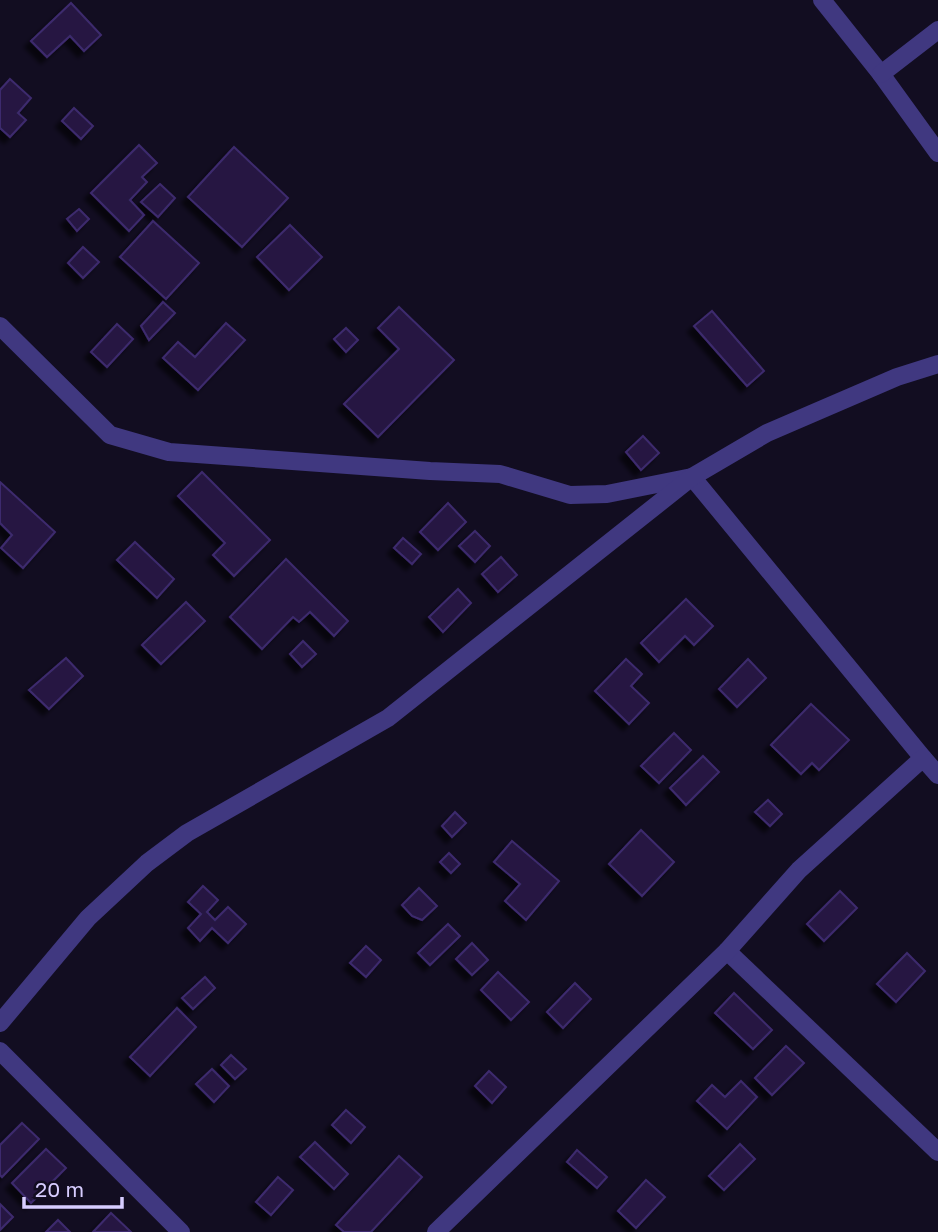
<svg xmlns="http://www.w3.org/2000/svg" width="938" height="1232" font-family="'Golos Text',sans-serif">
<defs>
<filter id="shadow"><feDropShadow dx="-6" dy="6" stdDeviation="2" flood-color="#0009"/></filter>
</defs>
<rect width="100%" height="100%" fill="#120d21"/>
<g fill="#251942" stroke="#3e2b6e" stroke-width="2" filter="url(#shadow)">
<path d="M71 3 101 35 84 51 70 36 47 57 31 41Z"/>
<path d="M10 79 31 98 18 113 26 120 10 137 0 128V90Z"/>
<path d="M74 108 93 126 81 139 62 121Z"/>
<path d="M139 145 157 163 142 177 147 182 130 200 144 215 129 231 91 193Z"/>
<path d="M234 147 288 198 242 247 188 197Z"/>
<path d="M160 184 175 198 158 217 141 202Z"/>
<path d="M79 209 89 219 77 231 67 219Z"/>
<path d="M153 221 199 263 166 299 120 257Z"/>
<path d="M290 225 322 257 289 290 257 257Z"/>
<path d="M83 247 99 262 83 278 68 263Z"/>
<path d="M163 302 175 313 149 340 141 326Z"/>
<path d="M399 307 454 360 378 437 344 404 399 349 378 328Z"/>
<path d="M712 311 764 371 747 386 694 326Z"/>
<path d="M226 323 245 340 198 390 163 358 178 342 195 357Z"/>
<path d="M117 324 133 339 107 367 91 352Z"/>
<path d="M346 328 358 340 346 352 334 339Z"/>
<path d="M643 436 659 453 641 470 626 452Z"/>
<path d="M202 472 270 540 234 576 213 555 225 543 178 496Z"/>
<path d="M0 482 55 532 23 568 1 548 12 535 0 523Z"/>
<path d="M448 503 466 522 438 550 420 532Z"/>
<path d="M475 531 490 546 475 562 459 546Z"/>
<path d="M403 538 421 554 412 564 394 548Z"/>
<path d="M135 542 174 579 157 598 117 560Z"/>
<path d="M501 557 517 575 498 592 482 574Z"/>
<path d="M286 559 348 621 334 636 310 612 299 622 293 617 262 649 230 617Z"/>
<path d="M458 589 471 603 443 632 429 617Z"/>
<path d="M686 599 713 626 694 645 685 636 659 662 641 643Z"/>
<path d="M186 602 205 621 161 664 142 645Z"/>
<path d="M303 641 316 654 302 667 290 654Z"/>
<path d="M66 658 83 676 49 709 29 690Z"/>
<path d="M626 659 642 674 631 686 649 703 629 724 595 691Z"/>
<path d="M748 659 766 678 737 707 719 689Z"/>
<path d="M811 704 849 740 819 770 812 763 801 774 771 745Z"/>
<path d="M674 733 691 750 659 783 641 766Z"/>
<path d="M703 756 719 772 686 805 670 788Z"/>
<path d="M768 800 782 814 770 826 755 812Z"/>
<path d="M455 812 466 823 452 837 442 826Z"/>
<path d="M641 830 674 862 642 896 609 864Z"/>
<path d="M512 841 559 881 526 920 505 901 520 884 494 862Z"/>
<path d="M449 853 460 864 451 873 440 862Z"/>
<path d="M203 886 218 900 207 912 215 920 228 907 246 924 228 943 212 928 200 941 188 928 201 914 188 902Z"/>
<path d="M419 888 437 906 422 920 412 916 402 905Z"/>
<path d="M840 891 857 908 824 941 807 924Z"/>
<path d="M448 924 460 936 430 965 418 953Z"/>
<path d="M472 943 488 960 472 975 456 959Z"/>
<path d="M366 946 381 960 366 977 350 963Z"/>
<path d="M907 953 925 971 896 1002 877 984Z"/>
<path d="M498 972 529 1002 511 1020 481 990Z"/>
<path d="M205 977 215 988 193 1009 182 998Z"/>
<path d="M575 983 591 999 563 1028 547 1012Z"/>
<path d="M734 993 772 1030 753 1049 715 1013Z"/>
<path d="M177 1008 196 1027 150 1076 130 1057Z"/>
<path d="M786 1046 804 1063 772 1095 755 1078Z"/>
<path d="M231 1055 246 1069 235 1079 221 1065Z"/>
<path d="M212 1069 229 1086 214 1102 196 1084Z"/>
<path d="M489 1071 506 1087 492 1103 475 1086Z"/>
<path d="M741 1081 757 1097 727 1129 697 1101 712 1085 725 1097Z"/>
<path d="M346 1110 365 1127 351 1143 332 1125Z"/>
<path d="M22 1123 39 1139 2 1177 0 1175V1145Z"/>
<path d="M315 1142 348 1174 334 1189 300 1157Z"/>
<path d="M740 1144 755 1159 724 1190 709 1176Z"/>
<path d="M46 1149 66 1168 31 1203 12 1183Z"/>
<path d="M577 1150 607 1177 597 1188 567 1162Z"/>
<path d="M399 1156 422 1177 371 1232H344L336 1225Z"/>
<path d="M278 1177 293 1190 271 1215 256 1202Z"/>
<path d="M646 1180 665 1197 636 1228 618 1211Z"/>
<path d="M0 1204 13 1217 0 1230Z"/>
<path d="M111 1213 131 1232H93Z"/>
<path d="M58 1220 70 1232H46Z"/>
</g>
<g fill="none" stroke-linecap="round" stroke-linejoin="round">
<g stroke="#403880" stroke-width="18">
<path d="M822 0 881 74 938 153"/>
<path d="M881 74 938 30"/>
<path d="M0 326 110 435 169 452 430 471 500 474 570 495 607 494 692 477 923 758"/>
<path d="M727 951 938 1152"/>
<path d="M0 1023 88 918 147 863 187 833 388 718 692 477 767 433 897 377 938 364"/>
<path d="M0 1051 181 1232"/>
<path d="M436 1232 727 951 799 870 923 758 938 775"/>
</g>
</g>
<path d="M24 1197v10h98v-10" fill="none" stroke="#d7cdff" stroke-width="3.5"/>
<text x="35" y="1197" font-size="21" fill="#d7cdff" stroke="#120d21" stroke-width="5" paint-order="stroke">20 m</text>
</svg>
